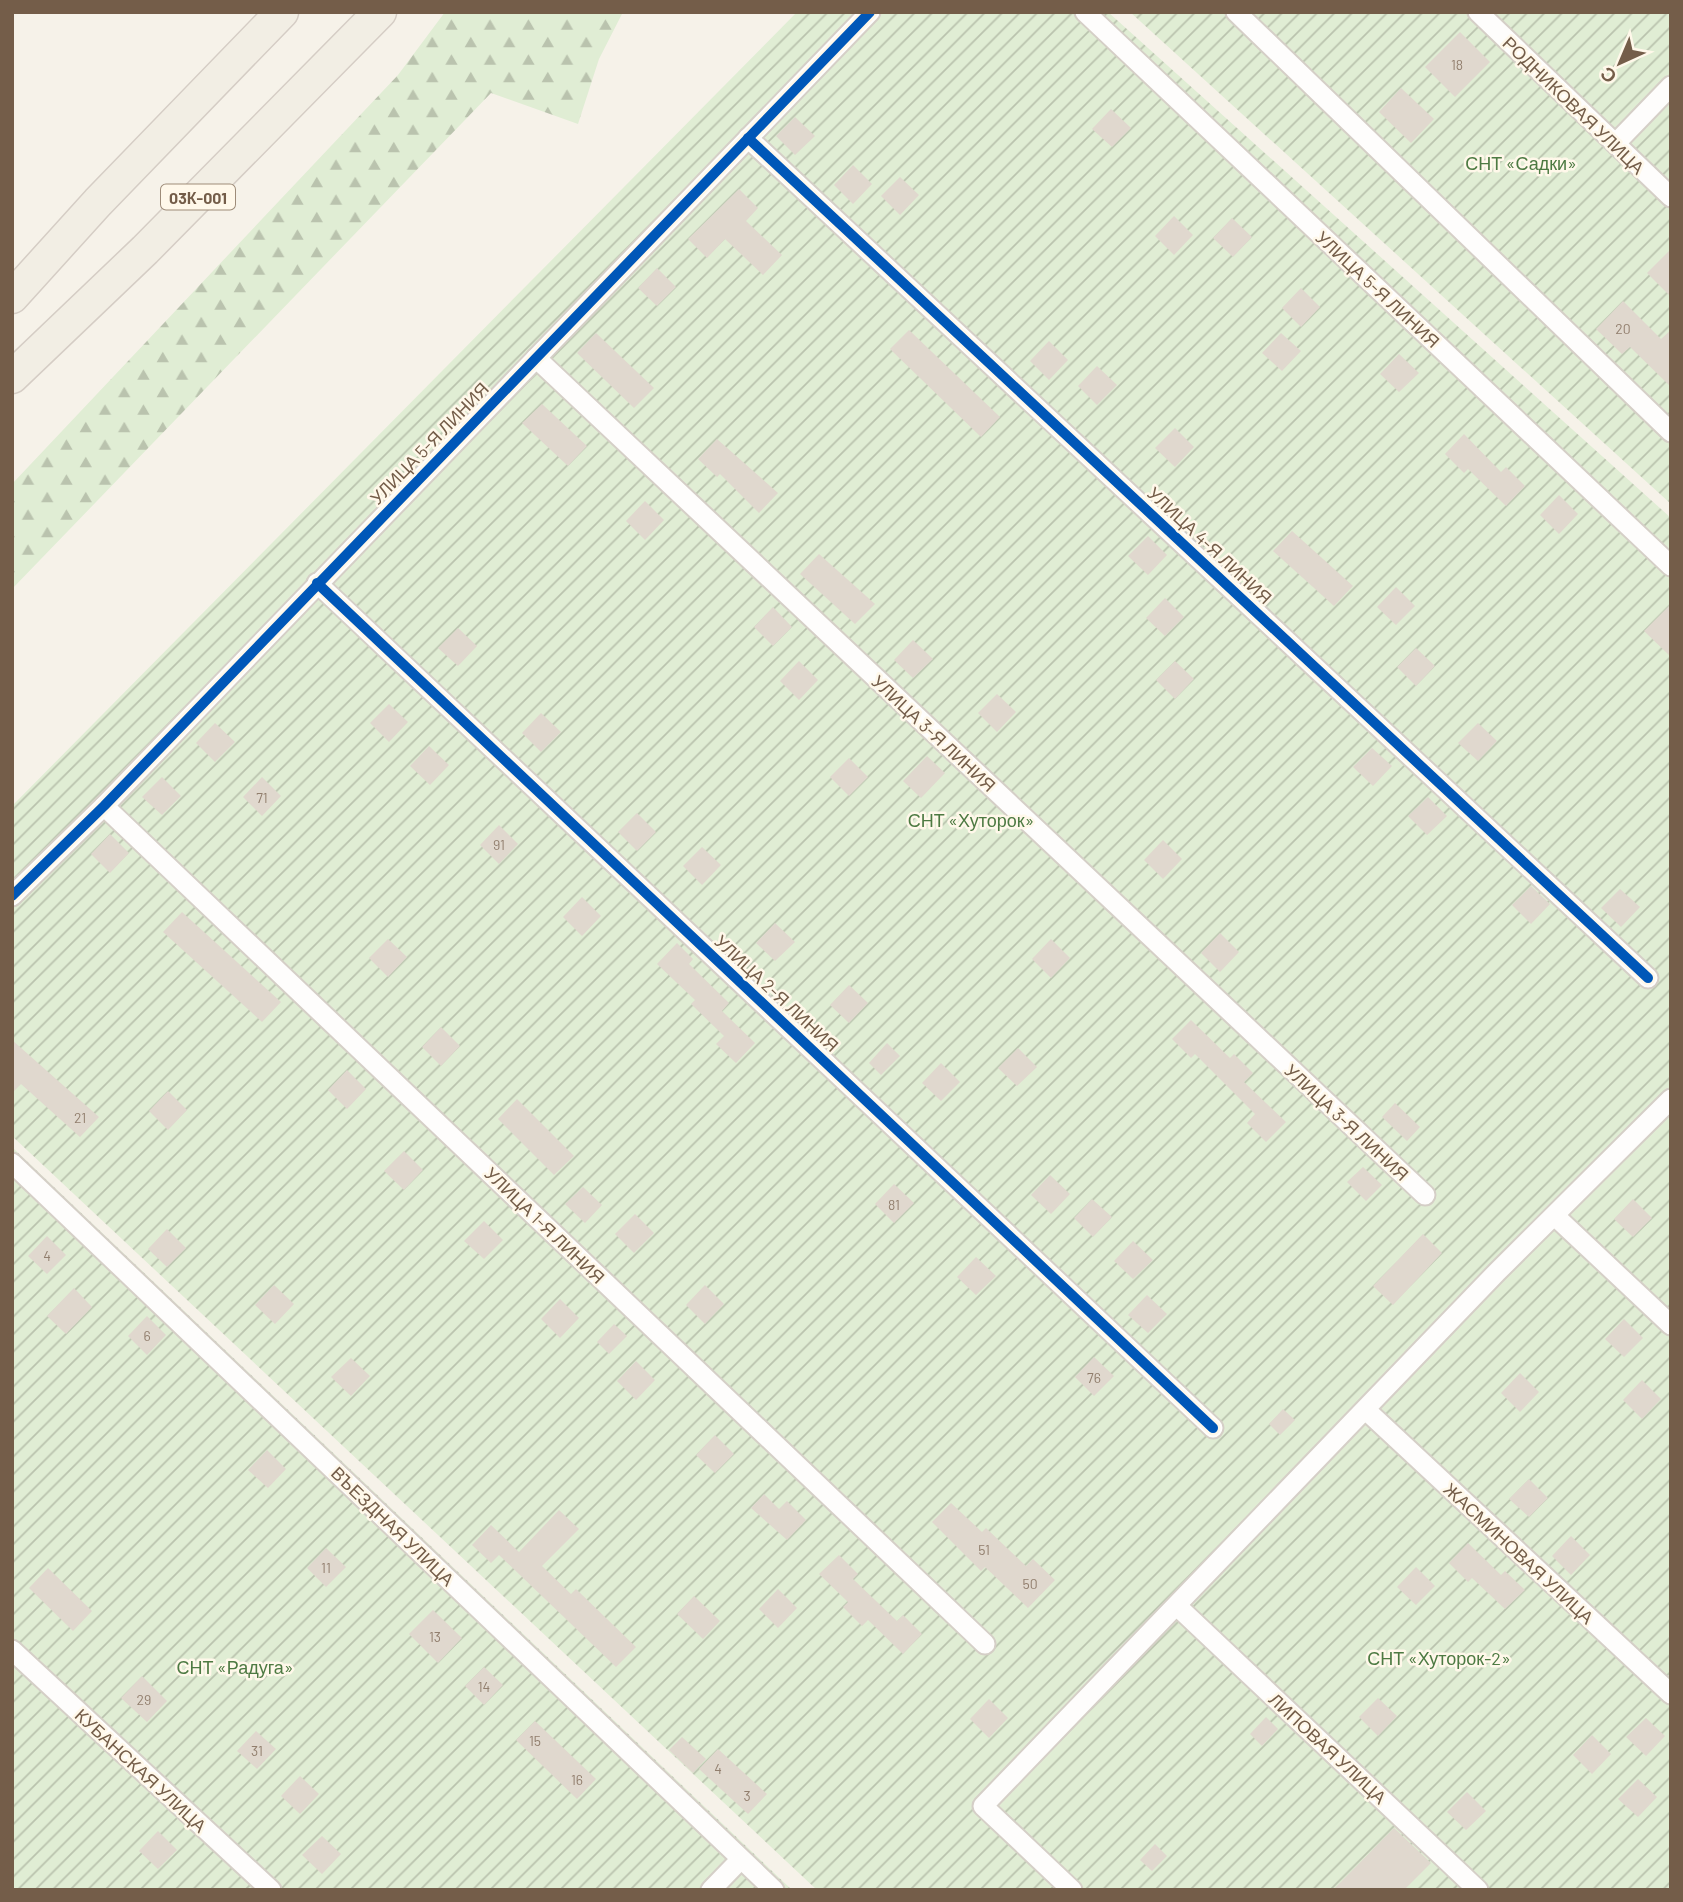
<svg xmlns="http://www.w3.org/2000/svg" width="1683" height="1902" font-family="Barlow,sans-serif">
<defs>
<pattern id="forest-firs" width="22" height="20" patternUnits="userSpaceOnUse" patternTransform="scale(1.75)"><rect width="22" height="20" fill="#e0edd4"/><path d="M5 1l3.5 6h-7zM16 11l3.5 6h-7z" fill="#bac3ae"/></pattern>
<pattern id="garden-furrows" width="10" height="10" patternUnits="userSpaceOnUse" patternTransform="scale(1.75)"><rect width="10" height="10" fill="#e0edd4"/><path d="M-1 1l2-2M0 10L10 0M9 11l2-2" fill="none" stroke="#bac3ae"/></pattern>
</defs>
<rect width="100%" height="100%" fill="#f6f2e9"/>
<path fill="url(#forest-firs)" d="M445 12H623L599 59 578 124 491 93 12 589V484L398 75Z"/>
<g fill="url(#garden-furrows)">
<path d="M797 12H1108L1671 518V1890H817L12 1136V806Z"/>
<path d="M1130 12H1671V504Z"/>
<path d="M12 1147 792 1890H12Z"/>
</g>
<g fill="#e0d8ce">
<path d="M1460 32 1490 62 1455 97 1425 67Z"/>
<path d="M1401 88 1434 119 1411 143 1379 112Z"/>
<path d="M1111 109 1131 128 1112 147 1092 129Z"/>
<path d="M795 117 815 136 795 155 776 136Z"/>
<path d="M853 165 872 184 853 204 834 185Z"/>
<path d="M900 177 919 195 900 215 881 196Z"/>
<path d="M739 189 758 208 746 221 782 255 763 275 725 239 707 258 688 239Z"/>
<path d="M1174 216 1193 235 1174 255 1155 236Z"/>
<path d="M1232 218 1252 237 1233 257 1213 238Z"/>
<path d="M1671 249V297L1647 273Z"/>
<path d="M657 268 676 287 657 306 638 288Z"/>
<path d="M1301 288 1320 307 1301 327 1282 308Z"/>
<path d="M1623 301 1661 339 1671 330V387L1630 347 1622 354 1596 329Z"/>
<path d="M909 330 1000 417 981 437 890 349Z"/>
<path d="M596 333 654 388 634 408 577 353Z"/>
<path d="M1281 333 1301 351 1282 371 1262 353Z"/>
<path d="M1049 341 1068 360 1049 380 1030 361Z"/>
<path d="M1399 354 1419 373 1399 392 1380 374Z"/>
<path d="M1097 366 1117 385 1097 405 1078 386Z"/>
<path d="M542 404 587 446 568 466 522 423Z"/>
<path d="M1175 428 1194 447 1175 467 1155 448Z"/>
<path d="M1464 434 1501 472 1506 467 1525 486 1506 506 1468 469 1464 473 1445 454Z"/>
<path d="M717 439 778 493 759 513 720 474 717 477 698 459Z"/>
<path d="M1559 495 1578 514 1559 534 1540 515Z"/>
<path d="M645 501 664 520 645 540 626 521Z"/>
<path d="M1292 531 1353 586 1334 606 1273 551Z"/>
<path d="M1148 536 1167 555 1148 575 1128 556Z"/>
<path d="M819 554 875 604 855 624 800 574Z"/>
<path d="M1396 587 1415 606 1396 625 1377 607Z"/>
<path d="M1165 598 1184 617 1165 636 1146 618Z"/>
<path d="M1671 604V657L1644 631Z"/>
<path d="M773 607 792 627 773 646 754 627Z"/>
<path d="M458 628 477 646 458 666 438 648Z"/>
<path d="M913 640 933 659 913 678 894 660Z"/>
<path d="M1416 648 1435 666 1416 686 1397 667Z"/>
<path d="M799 661 818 680 799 700 780 681Z"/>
<path d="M1175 661 1194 679 1175 699 1156 680Z"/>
<path d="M997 694 1016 712 997 732 978 713Z"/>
<path d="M389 704 408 722 389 742 370 723Z"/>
<path d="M541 713 561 732 541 752 522 733Z"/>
<path d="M215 723 235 742 215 762 196 743Z"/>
<path d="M1478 723 1497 741 1478 761 1458 743Z"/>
<path d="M429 746 449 765 430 785 410 766Z"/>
<path d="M1372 748 1392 766 1373 786 1353 767Z"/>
<path d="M927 756 945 773 921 798 903 781Z"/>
<path d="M849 758 868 777 849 796 830 777Z"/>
<path d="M162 777 181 796 162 815 142 797Z"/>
<path d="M262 777 281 796 262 816 243 797Z"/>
<path d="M1428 797 1447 816 1427 835 1408 816Z"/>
<path d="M637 813 656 832 637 851 618 832Z"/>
<path d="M499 825 518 844 499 864 480 845Z"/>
<path d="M110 834 129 853 110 873 91 854Z"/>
<path d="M1163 840 1182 859 1163 879 1144 860Z"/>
<path d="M702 847 721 865 702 885 683 866Z"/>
<path d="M1531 886 1550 904 1531 924 1512 905Z"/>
<path d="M1620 889 1640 907 1621 927 1601 908Z"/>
<path d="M582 897 601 916 582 936 563 917Z"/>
<path d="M182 912 281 1002 262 1022 163 932Z"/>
<path d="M775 923 795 942 775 961 756 943Z"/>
<path d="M1220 933 1239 952 1220 972 1201 953Z"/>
<path d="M388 939 407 957 388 977 369 958Z"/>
<path d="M1051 939 1070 958 1051 978 1032 959Z"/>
<path d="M677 943 693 959 689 964 729 1003 722 1011 755 1043 736 1063 716 1044 724 1036 691 1004 695 1000 657 964Z"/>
<path d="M849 985 868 1003 849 1023 830 1005Z"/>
<path d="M1191 1020 1230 1058 1234 1054 1253 1073 1244 1082 1286 1122 1266 1142 1247 1123 1255 1114 1195 1054 1191 1058 1172 1039Z"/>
<path d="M441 1027 460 1046 441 1066 422 1047Z"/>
<path d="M12 1040 99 1117 80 1137 21 1084 12 1093Z"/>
<path d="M887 1043 900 1056 881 1075 869 1063Z"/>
<path d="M1018 1048 1037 1067 1017 1086 998 1068Z"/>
<path d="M941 1063 960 1082 941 1101 922 1083Z"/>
<path d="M347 1070 366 1089 347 1109 328 1090Z"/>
<path d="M168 1091 187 1110 168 1130 149 1111Z"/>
<path d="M517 1099 574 1156 554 1175 498 1119Z"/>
<path d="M1395 1103 1420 1127 1407 1141 1382 1117Z"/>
<path d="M404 1151 423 1170 404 1190 384 1171Z"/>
<path d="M1363 1167 1382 1185 1366 1201 1347 1182Z"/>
<path d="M1050 1175 1070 1194 1051 1214 1031 1195Z"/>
<path d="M894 1184 914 1203 894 1223 875 1204Z"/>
<path d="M583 1187 602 1205 585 1223 565 1204Z"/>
<path d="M1092 1199 1112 1217 1093 1237 1074 1218Z"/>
<path d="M1633 1199 1652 1218 1633 1237 1614 1219Z"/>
<path d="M635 1214 654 1233 634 1253 615 1234Z"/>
<path d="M484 1221 503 1240 484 1259 464 1241Z"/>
<path d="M167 1229 186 1248 167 1267 148 1249Z"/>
<path d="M1423 1234 1442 1253 1393 1305 1373 1286Z"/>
<path d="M47 1236 66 1255 47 1274 28 1256Z"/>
<path d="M1133 1241 1153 1260 1133 1279 1114 1261Z"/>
<path d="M976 1257 996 1276 976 1295 957 1277Z"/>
<path d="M274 1285 294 1304 275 1324 255 1305Z"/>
<path d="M705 1285 724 1304 705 1324 686 1305Z"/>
<path d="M74 1288 92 1307 66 1334 47 1316Z"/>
<path d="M1147 1295 1167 1314 1148 1333 1128 1315Z"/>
<path d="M560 1299 579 1318 560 1338 541 1319Z"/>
<path d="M147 1316 166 1335 147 1355 128 1336Z"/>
<path d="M1624 1319 1643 1338 1624 1357 1605 1339Z"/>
<path d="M614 1324 627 1336 609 1354 597 1342Z"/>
<path d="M1094 1357 1114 1376 1094 1396 1075 1377Z"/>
<path d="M351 1358 370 1376 351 1396 331 1377Z"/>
<path d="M636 1361 655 1380 636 1400 617 1381Z"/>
<path d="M1520 1373 1539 1392 1520 1412 1501 1393Z"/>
<path d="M1642 1380 1661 1399 1642 1419 1623 1400Z"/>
<path d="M1283 1409 1295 1420 1280 1435 1269 1424Z"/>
<path d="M715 1435 734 1454 715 1473 696 1455Z"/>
<path d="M267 1450 286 1469 268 1488 248 1470Z"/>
<path d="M1529 1479 1548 1498 1529 1517 1509 1499Z"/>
<path d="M764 1494 779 1509 787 1501 806 1520 787 1540 751 1508Z"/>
<path d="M951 1503 982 1532 986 1528 1026 1566 1033 1559 1055 1580 1028 1608 985 1567 981 1571 932 1522Z"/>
<path d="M559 1510 579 1529 542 1566 571 1594 576 1589 636 1647 616 1667 499 1555 491 1563 472 1545 491 1525 519 1552Z"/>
<path d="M1571 1536 1590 1555 1571 1575 1552 1556Z"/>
<path d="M1468 1543 1501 1575 1505 1571 1525 1590 1505 1609 1472 1578 1468 1582 1449 1563Z"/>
<path d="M326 1548 346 1567 326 1587 307 1568Z"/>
<path d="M839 1555 858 1574 853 1579 897 1621 903 1615 922 1634 903 1654 868 1620 862 1626 843 1607 848 1602 819 1574Z"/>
<path d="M1416 1567 1435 1586 1416 1605 1397 1587Z"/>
<path d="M48 1568 92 1611 73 1631 29 1588Z"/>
<path d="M778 1589 797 1608 778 1628 759 1609Z"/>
<path d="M694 1596 720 1621 703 1639 677 1614Z"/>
<path d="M433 1610 462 1638 438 1663 409 1634Z"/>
<path d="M484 1667 503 1685 484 1705 465 1686Z"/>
<path d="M142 1676 167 1701 147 1722 121 1698Z"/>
<path d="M1378 1698 1397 1716 1378 1736 1359 1717Z"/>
<path d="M989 1699 1008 1718 989 1738 970 1719Z"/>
<path d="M1266 1717 1278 1729 1262 1746 1250 1734Z"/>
<path d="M1646 1718 1665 1736 1646 1756 1626 1737Z"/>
<path d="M535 1721 596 1779 577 1799 516 1740Z"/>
<path d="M256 1731 276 1749 257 1769 237 1751Z"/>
<path d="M1592 1735 1611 1754 1592 1774 1573 1755Z"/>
<path d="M682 1737 706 1759 693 1773 669 1750Z"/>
<path d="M718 1749 767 1794 748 1814 699 1769Z"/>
<path d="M300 1776 319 1794 300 1814 281 1796Z"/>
<path d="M1638 1779 1657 1797 1638 1817 1618 1799Z"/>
<path d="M1467 1792 1486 1811 1466 1830 1447 1812Z"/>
<path d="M1394 1828 1431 1863 1404 1890H1333Z"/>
<path d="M158 1831 177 1850 158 1869 139 1851Z"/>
<path d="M322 1836 341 1854 322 1874 302 1855Z"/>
<path d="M1155 1844 1167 1856 1152 1871 1140 1860Z"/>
</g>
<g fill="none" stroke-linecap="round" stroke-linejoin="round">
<g stroke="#d5cfc7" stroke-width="23">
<g id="street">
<path d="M1085 12 1671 566"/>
<path d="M1236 12 1671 432"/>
<path d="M1478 12 1671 197"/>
<path d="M748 138 1648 978"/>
<path d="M1616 143 1671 86"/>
<path d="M536 358 1425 1195"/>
<path d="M317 583 1213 1428"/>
<path d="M104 806 985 1644"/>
<path d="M12 896 104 806 870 12"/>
<path d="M12 1163 774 1890"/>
<path d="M1556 1217 1671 1325"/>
<path d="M1367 1411 1671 1694"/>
<path d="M1177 1606 1478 1890"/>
<path d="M12 1650 271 1890"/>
<path d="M711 1890 741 1859"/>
<path d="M1072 1890 983 1806 1497 1272 1671 1099"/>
</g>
</g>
<g stroke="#d5cdc5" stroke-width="35">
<g id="primary">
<path d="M12 297 98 202 282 12"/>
<path d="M12 377 145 250 380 12"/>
</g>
</g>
<use href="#street" stroke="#fefdfc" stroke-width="19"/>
<use href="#primary" stroke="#f2eee4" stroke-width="32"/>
<g stroke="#fff8ea" stroke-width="15">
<g id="cycleway">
<path d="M748 138 1648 978"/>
<path d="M317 583 1213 1428"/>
<path d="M12 896 104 806 870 12"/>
</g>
</g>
<use href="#cycleway" stroke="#0057b8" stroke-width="10"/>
</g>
<g text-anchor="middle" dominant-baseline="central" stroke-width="5" stroke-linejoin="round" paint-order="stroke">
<g font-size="14" fill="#917e6d">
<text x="1457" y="64">18</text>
<text x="1623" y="328">20</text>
<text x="262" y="797">71</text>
<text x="499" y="844">91</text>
<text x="80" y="1117">21</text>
<text x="894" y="1204">81</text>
<text x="47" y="1255">4</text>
<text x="147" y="1335">6</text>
<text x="1094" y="1377">76</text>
<text x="984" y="1549">51</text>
<text x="326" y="1567">11</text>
<text x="1030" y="1583">50</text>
<text x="435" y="1636">13</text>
<text x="484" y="1686">14</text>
<text x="144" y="1699">29</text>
<text x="535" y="1740">15</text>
<text x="257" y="1750">31</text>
<text x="718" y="1768">4</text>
<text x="577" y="1779">16</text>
<text x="747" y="1795">3</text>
</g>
<rect fill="#fff8ea" stroke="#9e8c79" stroke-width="2" x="161" y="184.5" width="74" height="25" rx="5"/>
<g font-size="16" font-weight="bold" fill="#745d49">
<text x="198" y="197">03К-001</text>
</g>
<g font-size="18" fill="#745d49" stroke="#fff8ea">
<text transform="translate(1574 105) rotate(44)">РОДНИКОВАЯ УЛИЦА</text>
<text transform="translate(1378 289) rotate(43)">УЛИЦА 5-Я ЛИНИЯ</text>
<text transform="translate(429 443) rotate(-46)">УЛИЦА 5-Я ЛИНИЯ</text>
<text transform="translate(1210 545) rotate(43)">УЛИЦА 4-Я ЛИНИЯ</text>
<text transform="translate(934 733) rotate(43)">УЛИЦА 3-Я ЛИНИЯ</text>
<text transform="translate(777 993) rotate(43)">УЛИЦА 2-Я ЛИНИЯ</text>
<text transform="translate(1347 1122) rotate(43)">УЛИЦА 3-Я ЛИНИЯ</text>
<text transform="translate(545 1225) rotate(44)">УЛИЦА 1-Я ЛИНИЯ</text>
<text transform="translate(393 1526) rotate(44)">ВЪЕЗДНАЯ УЛИЦА</text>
<text transform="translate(1519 1553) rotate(43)">ЖАСМИНОВАЯ УЛИЦА</text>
<text transform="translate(1328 1748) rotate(43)">ЛИПОВАЯ УЛИЦА</text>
<text transform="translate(141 1770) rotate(43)">КУБАНСКАЯ УЛИЦА</text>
</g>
<g font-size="18" fill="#4d7a42" stroke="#fff8ea">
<text x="1521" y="163">СНТ «Садки»</text>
<text x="971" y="820">СНТ «Хуторок»</text>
<text x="1439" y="1658">СНТ «Хуторок-2»</text>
<text x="235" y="1667">СНТ «Радуга»</text>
</g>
</g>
<rect width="1683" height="1902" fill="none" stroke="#745d49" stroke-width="28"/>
<g transform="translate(1620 63) rotate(224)" stroke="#fff8ea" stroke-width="5" paint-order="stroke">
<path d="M0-5L12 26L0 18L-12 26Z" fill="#745d49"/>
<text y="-10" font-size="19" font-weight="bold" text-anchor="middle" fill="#745d49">С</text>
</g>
</svg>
